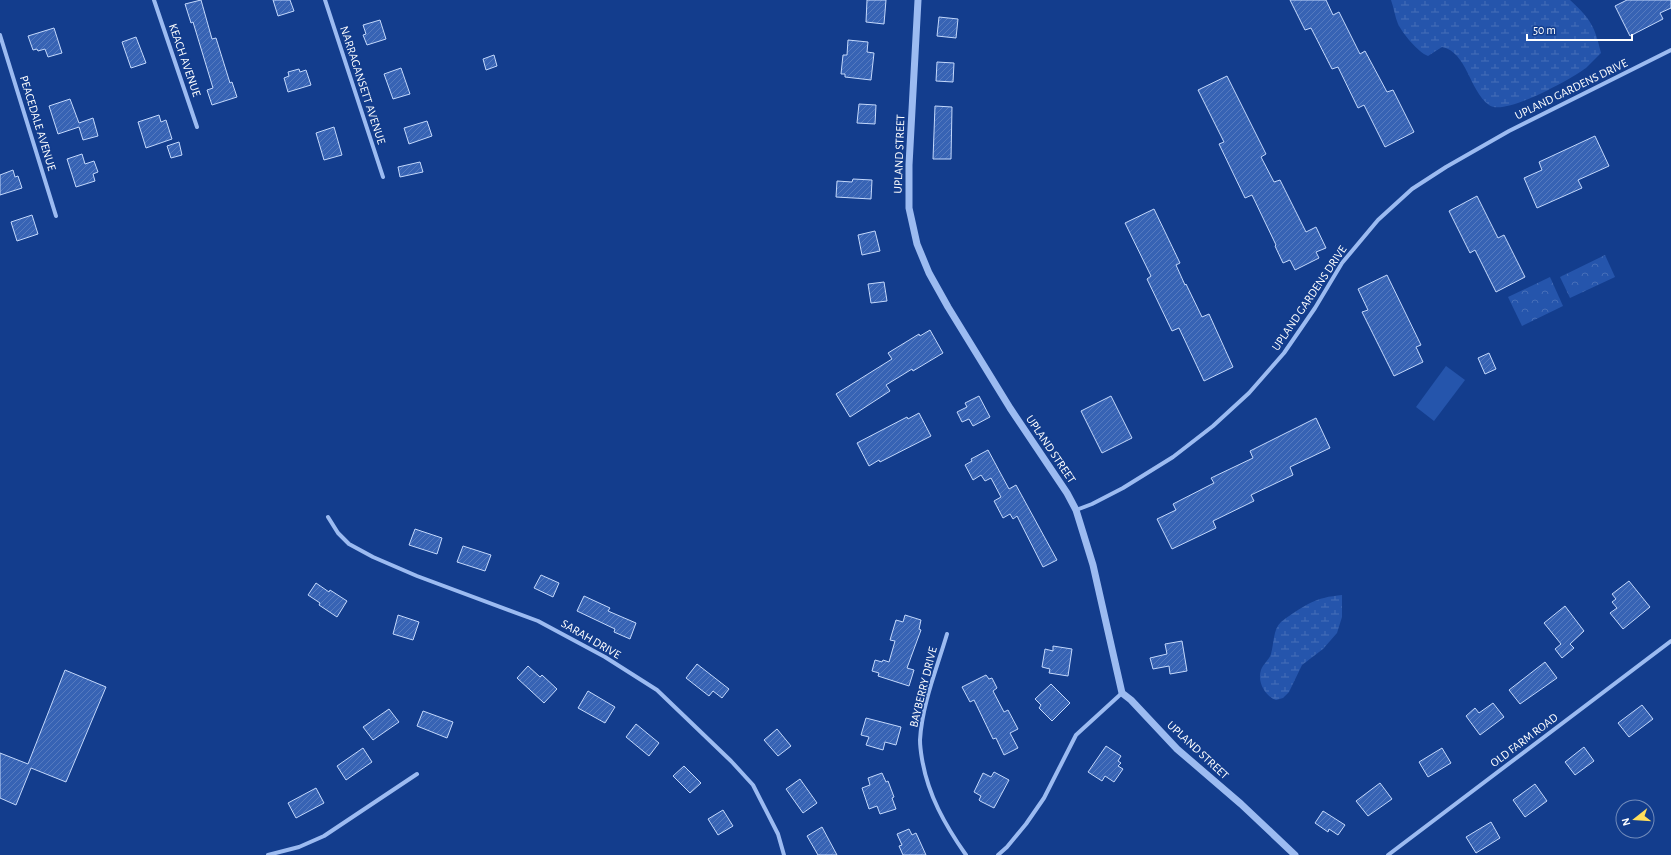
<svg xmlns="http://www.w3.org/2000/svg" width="1671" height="855" font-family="'Alegreya Sans',sans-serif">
<defs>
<pattern id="wetland-marsh" width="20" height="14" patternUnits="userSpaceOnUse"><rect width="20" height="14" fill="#2555ac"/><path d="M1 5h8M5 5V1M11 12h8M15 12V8" fill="none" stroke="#466eb8"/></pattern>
<pattern id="park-crowns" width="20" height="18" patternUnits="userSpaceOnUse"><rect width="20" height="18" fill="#2555ac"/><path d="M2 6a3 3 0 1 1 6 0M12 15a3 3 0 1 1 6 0" fill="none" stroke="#466eb8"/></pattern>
<pattern id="building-hatch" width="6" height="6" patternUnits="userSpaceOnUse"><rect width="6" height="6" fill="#3763b4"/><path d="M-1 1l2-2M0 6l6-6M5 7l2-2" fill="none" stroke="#557abf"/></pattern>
</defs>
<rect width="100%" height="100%" fill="#133d8d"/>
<g fill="url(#wetland-marsh)">
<path d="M1391 0H1570C1591 19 1595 27 1601 53 1596 58 1591 63 1586 68 1571 79 1504 117 1489 105 1469 90 1467 52 1442 47L1428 56C1418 52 1403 34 1398 24 1395 17 1394 8 1391 0Z"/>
<path d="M1342 595V617L1337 633 1323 649 1302 665 1289 692 1283 698 1276 700C1265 696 1257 682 1261 670 1263 664 1269 660 1271 654 1274 644 1273 629 1281 622 1291 614 1312 600 1324 598 1330 596 1336 596 1342 595Z"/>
</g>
<g fill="url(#park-crowns)">
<path d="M1605 255 1615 277 1570 298 1560 277Z"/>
<path d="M1550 277 1563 306 1522 326 1508 297Z"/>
</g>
<path fill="#2555ac" d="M1446 366 1465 380 1434 421 1416 407Z"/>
<g fill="url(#building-hatch)" stroke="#c3d8fc">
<path d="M201 0 212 39 216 38 230 83 232 82 237 97 212 105 207 90 213 88 193 22 191 23 185 4Z"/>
<path d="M273 0H290L294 11 278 16Z"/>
<path d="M867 0H886L884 24 866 22Z"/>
<path d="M1290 0H1326L1333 15 1339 12 1360 54 1365 51 1387 92 1393 90 1414 132 1385 147 1364 105 1358 108 1338 67 1332 69 1311 28 1305 30Z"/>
<path d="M1627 0H1671V8L1660 13 1663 19 1630 36 1615 6Z"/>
<path d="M939 17 958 19 956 38 937 36Z"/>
<path d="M380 20 386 39 367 45 363 35 366 34 363 25Z"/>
<path d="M54 28 62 53 48 57 45 49 38 51 37 49 33 50 28 36Z"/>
<path d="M136 37 146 63 131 68 122 42Z"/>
<path d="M848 40 868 42 867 52 874 53 871 80 845 77V74H841L843 55H847Z"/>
<path d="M494 55 497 66 486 70 483 59Z"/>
<path d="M937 62 954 63 953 82 936 81Z"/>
<path d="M401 68 410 94 393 99 384 74Z"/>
<path d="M299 69 300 72 306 70 311 85 288 92 284 78 289 76 288 72Z"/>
<path d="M1227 76 1266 154 1261 157 1274 182 1280 180 1306 232 1316 227 1326 248 1316 252 1319 258 1295 270 1290 260 1283 263 1275 246 1276 245 1252 195 1245 198 1219 144 1224 142 1198 90Z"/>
<path d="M70 99 79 123 93 118 98 136 83 140 79 127 58 134 49 106Z"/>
<path d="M859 104 876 105 875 124 857 123Z"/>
<path d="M935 106 952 107 951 159H933Z"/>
<path d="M159 115 161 122 166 120 172 139 146 148 138 122Z"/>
<path d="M427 121 432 136 409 144 404 128Z"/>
<path d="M334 127 342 155 324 160 316 133Z"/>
<path d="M1595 136 1609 166 1578 180 1582 188 1537 208 1524 178 1542 170 1539 162Z"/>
<path d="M179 142 182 155 171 158 167 146Z"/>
<path d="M82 154 85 164 94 161 98 172 93 174 95 181 76 187 67 159Z"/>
<path d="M420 162 423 172 400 177 398 167Z"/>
<path d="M13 170 15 177 18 176 22 188 0 195V175Z"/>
<path d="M853 179 872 180 871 199 836 197 837 181 852 182Z"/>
<path d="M1477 196 1498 238 1504 235 1525 277 1496 292 1475 250 1470 253 1449 211Z"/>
<path d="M1154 209 1180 263 1176 265 1185 285 1186 284 1202 317 1209 314 1233 367 1204 381 1179 328 1172 331 1147 279 1151 276 1125 223Z"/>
<path d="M32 215 38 234 17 241 11 222Z"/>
<path d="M875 231 880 251 862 255 858 235Z"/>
<path d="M1387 275 1421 345 1416 347 1423 362 1394 376 1362 312 1368 310 1358 289Z"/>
<path d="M884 282 887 301 871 303 868 284Z"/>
<path d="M930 330 943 353 913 371 912 369 886 385 890 391 850 417 836 394 892 359 888 353 919 334 920 336Z"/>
<path d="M1489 353 1496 369 1485 374 1478 358Z"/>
<path d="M979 396 990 417 973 426 969 419 962 422 957 412 967 407 965 403Z"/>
<path d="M1111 396 1132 438 1102 453 1081 411Z"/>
<path d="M919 413 931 436 880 462 879 460 869 466 857 443 907 417 908 419Z"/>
<path d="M1316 418 1330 448 1290 467 1293 475 1251 495 1254 501 1213 521 1216 528 1172 549 1157 519 1176 510 1173 504 1214 483 1211 478 1253 458 1250 451Z"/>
<path d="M988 450 1009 489 1016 485 1057 560 1043 567 1017 516 1013 519 1010 514 1003 518 994 501 1001 497 991 478 985 481 981 475 973 480 965 465 972 461 971 459Z"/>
<path d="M415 529 442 538 437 554 409 545Z"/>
<path d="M463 546 491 555 485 571 457 562Z"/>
<path d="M541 575 559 583 553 597 534 588Z"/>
<path d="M1629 581 1650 607 1623 629 1610 613 1617 608 1612 602 1616 599 1612 594Z"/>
<path d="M316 583 329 592 330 590 347 601 337 617 319 605 320 603 308 595Z"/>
<path d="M584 596 610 608 608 611 636 623 630 639 614 632 615 629 577 611Z"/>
<path d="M1565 606 1584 631 1570 644 1574 648 1562 658 1555 649 1561 644 1544 623Z"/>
<path d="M398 615 419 622 413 640 393 634Z"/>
<path d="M905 615 921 620 919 629 921 630 907 668 914 670 909 686 878 676 879 673 872 671 875 660 882 662 883 660 889 662 895 641 890 640 896 620 903 622Z"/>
<path d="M1182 641 1187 671 1170 674 1169 666 1153 669 1150 658 1167 654 1165 644Z"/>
<path d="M1053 646 1072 649 1068 676 1049 673 1050 669 1042 667 1045 649 1053 651Z"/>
<path d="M1545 662 1557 678 1520 704 1509 690Z"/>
<path d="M697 664 729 689 722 698 713 691 709 696 686 678Z"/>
<path d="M528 666 540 677 542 675 557 689 544 703 517 678Z"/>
<path d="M65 670 106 687 66 782 31 768 16 805 0 798V753L28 764Z"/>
<path d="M986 675 989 679 992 678 997 688 993 691 1004 712 1008 710 1018 729 1010 733 1018 748 1004 755 996 738 993 739 974 700 970 702 962 687Z"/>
<path d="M1051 684 1070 703 1052 721 1039 708 1041 705 1035 699Z"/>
<path d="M588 691 615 707 605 723 578 708Z"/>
<path d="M1493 703 1504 717 1480 735 1466 716 1475 708 1479 713Z"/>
<path d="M1642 705 1653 719 1629 737 1618 723Z"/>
<path d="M389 709 399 722 373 740 363 727Z"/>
<path d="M423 711 453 722 447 738 417 726Z"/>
<path d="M866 718 901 727 896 745 885 742 883 750 866 745 869 737 861 735Z"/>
<path d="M636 724 659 743 649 756 626 737Z"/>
<path d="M777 729 791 746 778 756 764 740Z"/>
<path d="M1106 746 1121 756 1118 761 1121 763 1118 766 1123 769 1114 782 1105 776 1102 781 1088 772Z"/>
<path d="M1584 747 1594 761 1575 775 1565 762Z"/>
<path d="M363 748 372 762 346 780 337 766Z"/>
<path d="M1442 748 1451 763 1428 777 1419 762Z"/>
<path d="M684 766 701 783 690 793 673 776Z"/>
<path d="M994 772 1009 780 994 808 980 801 979 800 981 796 974 792 983 773 991 777Z"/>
<path d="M882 773 886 782 888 781 894 797 892 798 896 809 880 814 877 806 869 809 862 788 870 785 868 778Z"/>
<path d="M800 779 817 803 803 813 786 789Z"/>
<path d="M1380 783 1392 799 1368 816 1356 801Z"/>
<path d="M1535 784 1547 801 1525 817 1513 800Z"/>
<path d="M316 788 324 803 296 818 288 803Z"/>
<path d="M723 810 733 826 718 835 708 819Z"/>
<path d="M1323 811 1345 825 1338 835 1329 829 1328 832 1315 823Z"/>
<path d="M1491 822 1500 838 1476 853 1466 837Z"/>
<path d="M822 827 837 855H818L807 836Z"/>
<path d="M909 829 912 835 916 833 926 855H903L899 846 902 845 897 834Z"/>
</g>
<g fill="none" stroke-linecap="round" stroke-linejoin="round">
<g stroke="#9cbbf1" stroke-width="4">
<path d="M154 0 197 127"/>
<path d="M325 0 383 177"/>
<path d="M0 35 56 216"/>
<path d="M1076 510 1092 504 1123 488 1173 457 1213 426 1249 393 1284 353 1315 308 1342 263 1378 220 1412 189 1446 167 1509 131 1671 50"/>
<path d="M328 517 338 533 349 544 373 557 417 576 538 621 605 657 657 690 731 761 753 785 778 834 784 855"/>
<path d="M947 634C937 668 922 704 920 740 920 746 921 753 922 759 928 795 945 825 966 855"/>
<path d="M268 855 299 847 324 836 417 774"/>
<path d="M998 855 1007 847 1026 824 1044 798 1076 735 1122 693"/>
<path d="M1388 855 1671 641"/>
</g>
<path stroke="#9cbbf1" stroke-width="7" d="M918 0 909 165V208L917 244 929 273 948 307 1010 408 1067 493 1076 510 1093 565 1122 693 1131 700 1177 749 1241 804 1295 855"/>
</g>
<g text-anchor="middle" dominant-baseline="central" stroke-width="3.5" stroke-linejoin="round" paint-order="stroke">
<g font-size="12" fill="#fff" stroke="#133d8d">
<text transform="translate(185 60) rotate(71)">KEACH AVENUE</text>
<text transform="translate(363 85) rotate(72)">NARRAGANSETT AVENUE</text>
<text transform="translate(1571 89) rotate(-26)">UPLAND GARDENS DRIVE</text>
<text transform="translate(38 123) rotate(73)">PEACEDALE AVENUE</text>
<text transform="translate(899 154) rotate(-88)">UPLAND STREET</text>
<text transform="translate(1309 298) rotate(-56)">UPLAND GARDENS DRIVE</text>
<text transform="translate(1051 449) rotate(56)">UPLAND STREET</text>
<text transform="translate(591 639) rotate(30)">SARAH DRIVE</text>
<text transform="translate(923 687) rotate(-76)">BAYBERRY DRIVE</text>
<text transform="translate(1524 740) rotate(-37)">OLD FARM ROAD</text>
<text transform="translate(1198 750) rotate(43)">UPLAND STREET</text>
</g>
</g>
<g transform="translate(1635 819) rotate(253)"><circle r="19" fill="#133d8d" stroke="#718bbb"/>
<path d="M0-3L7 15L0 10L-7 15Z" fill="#ffdf5c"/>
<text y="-6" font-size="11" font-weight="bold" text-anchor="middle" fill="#ffffff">N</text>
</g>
<path d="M1527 34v6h105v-6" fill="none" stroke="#ffffff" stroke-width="2"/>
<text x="1533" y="34" font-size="12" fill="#ffffff" stroke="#133d8d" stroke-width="3" paint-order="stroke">50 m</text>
</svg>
